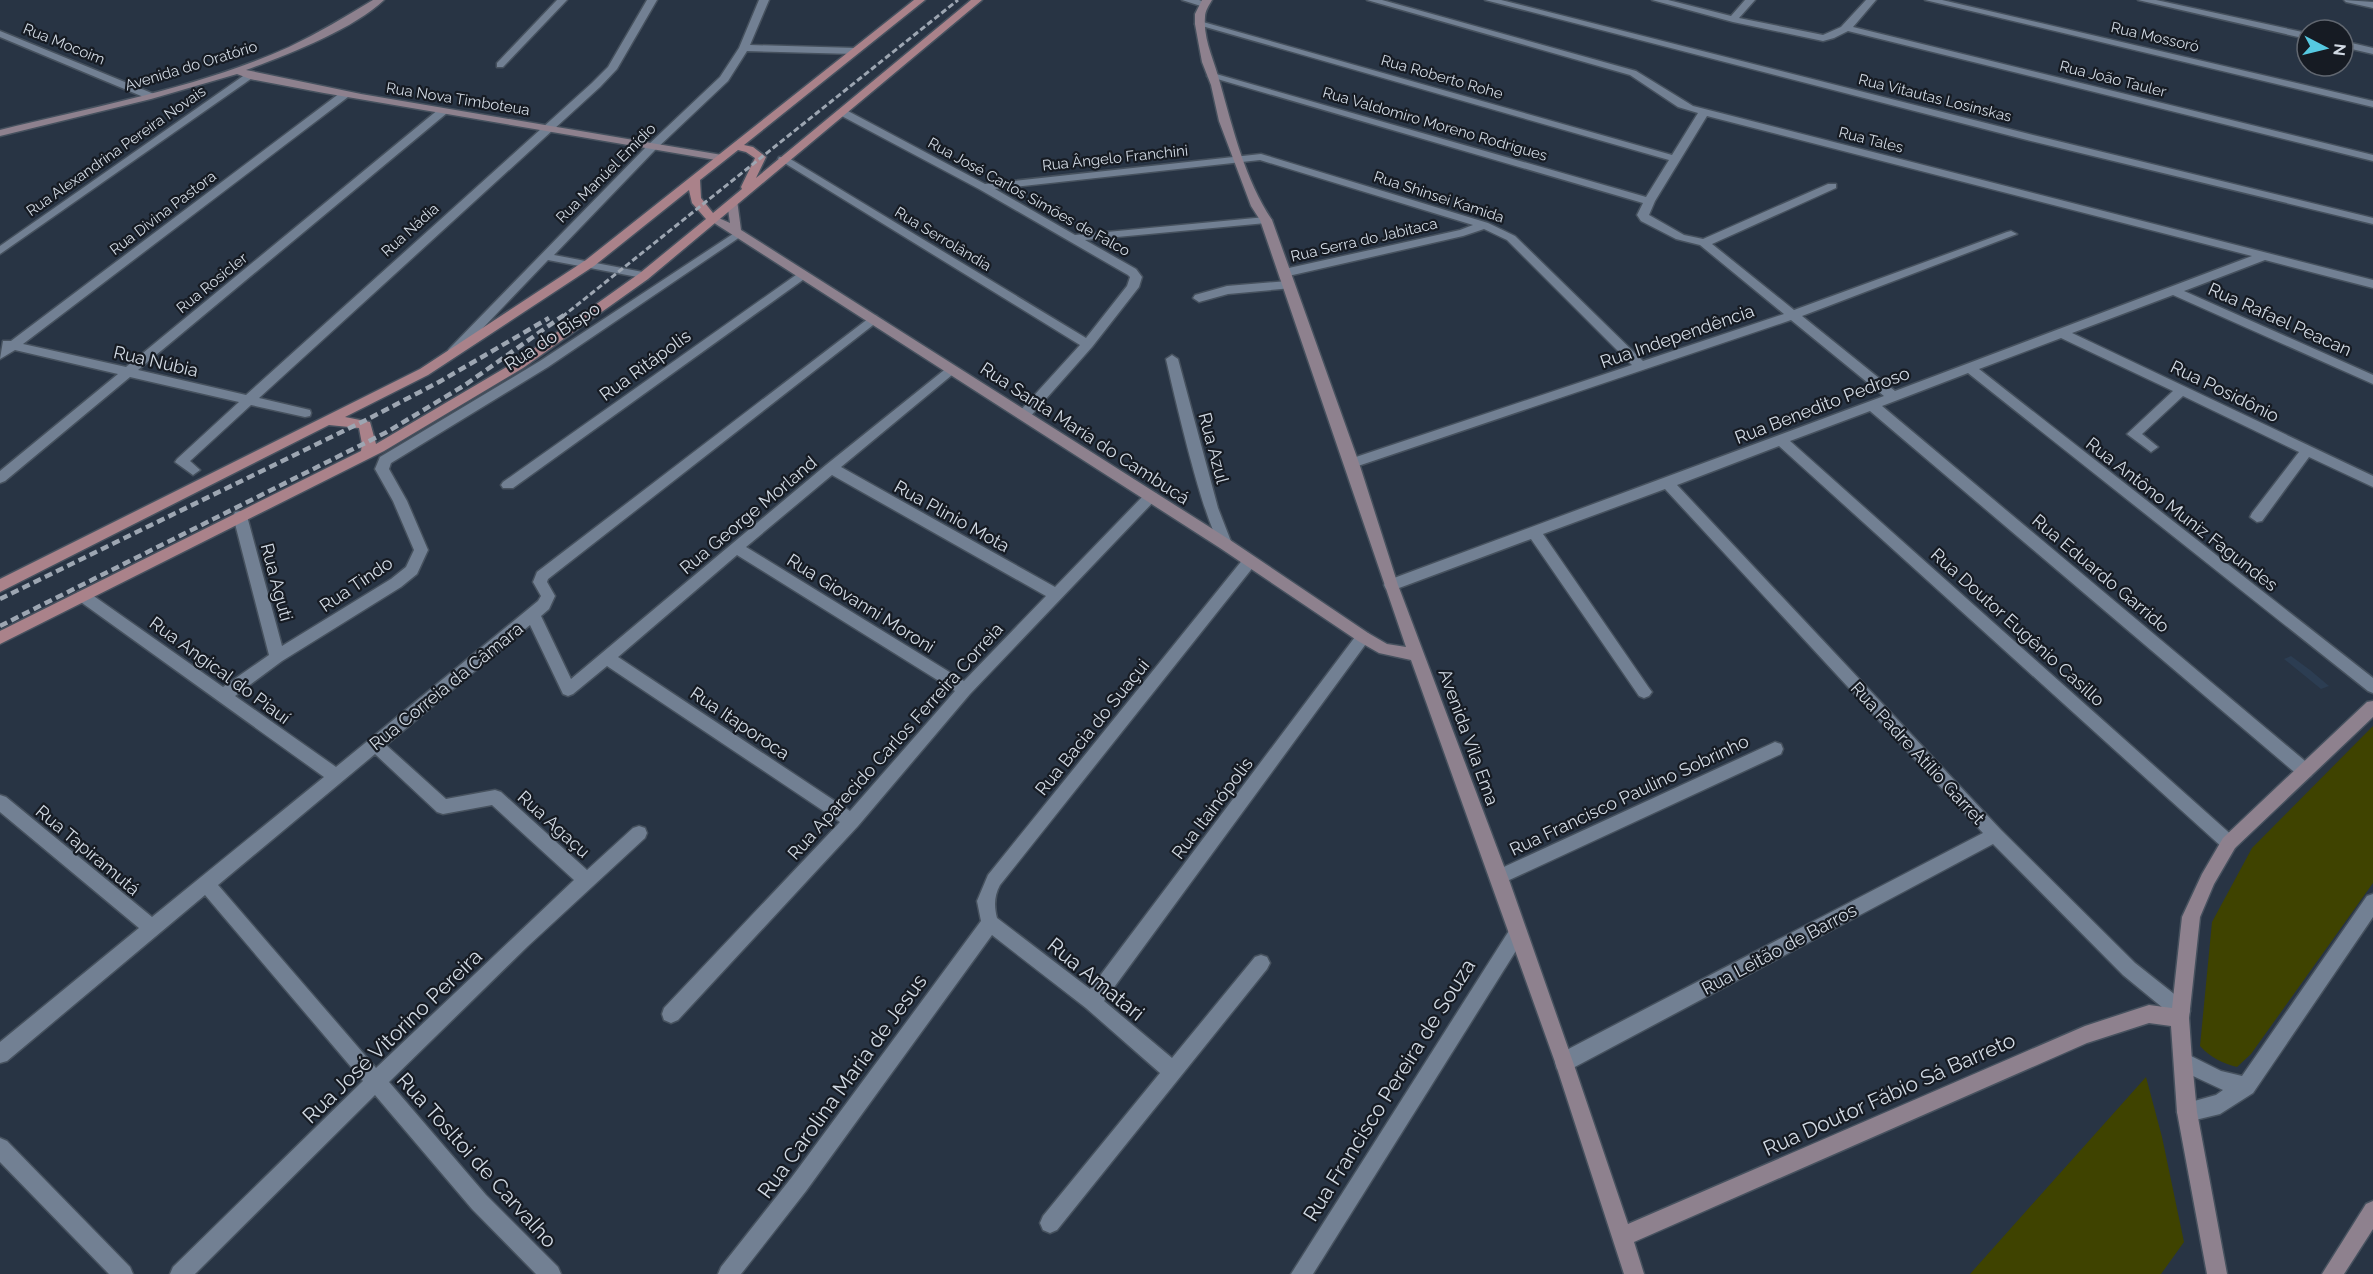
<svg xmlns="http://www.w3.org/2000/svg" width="2373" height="1274" font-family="Raleway,sans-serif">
<rect width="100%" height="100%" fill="#283444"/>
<path fill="#2c3d52" d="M2291 656 2310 670 2329 686 2321 689 2284 659Z"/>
<g fill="#3f4300">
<path d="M2373 726V883L2251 1054 2237 1067C2222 1063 2211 1058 2200 1046L2212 922 2252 848Z"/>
<path d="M2146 1077 2162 1137 2184 1242 2161 1274H1970Z"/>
</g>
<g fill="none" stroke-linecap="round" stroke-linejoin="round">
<g stroke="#46515e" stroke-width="3">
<g id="street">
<path d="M557 0H567L503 67H497V63Z"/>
<path d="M647 0H657L617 69 600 87 259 398 310 410 311 413 310 416 305 417 251 405 190 461 200 470 193 475 175 462 177 459 239 402 130 377 5 481 0 483V471L118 374 15 350 0 359 3 341H11L340 93H348V97L23 344 126 367 439 109H447V113L138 370 246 395 592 83 608 67Z"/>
<path d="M759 0H769L750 45 855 48 860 51 855 54 747 51 728 81 655 150 554 255 648 273V279L548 260 457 355H449L447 352 449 349 647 146 720 77 739 48Z"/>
<path d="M1182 0H1199L1209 4 1204 7Z"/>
<path d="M1367 0H1382L1636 71 1693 106 2373 280V288L2265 260 2184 291 2373 375V384L2173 295 2072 333 2373 476V487L2309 457 2262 521 2257 522 2250 517 2252 513 2299 452 2183 396 2142 434 2158 447 2151 452 2127 434 2173 391 2061 338 1979 369 2373 678V693L2368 691 1968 373 1882 406 2311 766 2313 771 2311 776 2305 778 2299 776 1870 411 1790 441 2235 838 2237 843 2235 848 2229 850 2223 848 1779 446 1677 485 2001 830 2135 963 2188 1005 2190 1011 2188 1017 2181 1020 2174 1017 2123 975 1993 844 1571 1069 1564 1071 1557 1069 1555 1062 1557 1055 1983 833 1665 489 1543 534 1649 688 1652 692 1649 696 1644 698 1639 696 1531 539 1391 591 1386 589 1384 585 1386 581 1884 396 1791 320 1352 468 1345 463 1347 460 1632 365 1507 240 1484 229 1463 236 1284 277 1280 276V270L1460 230 1473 225 1260 160 995 189 1075 235 1266 217 1272 220 1266 223 1085 240 1136 269 1142 277 1139 287 1092 347 1029 418H1019L1018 415 1019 412 1080 345 778 159 779 157H787L1086 338 1127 286 1130 277 1128 275 979 189 838 114V110H846L985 184 1261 154 1488 223 1515 236 1643 361 1784 314 1700 245 1676 239 1641 221 1637 215 1643 203 1207 76 1216 74 1646 197 1669 160 1195 24 1203 22 1672 155 1698 113 1678 107 1630 75ZM1707 116 2252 256 1895 391 1802 316 2017 234 2011 231 2007 232 1794 310 1712 244 1836 188V184H1828L1703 239 1684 235 1649 215 1655 201Z"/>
<path d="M1485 0H1501L2033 135 2373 218V224L2027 140Z"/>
<path d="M1652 0H1668L1731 16 1745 0H1755L1739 18 1823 35 1841 27 1866 0H1876L1853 27 2373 155V161L1848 31 1834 38 1823 41 1733 22Z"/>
<path d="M1925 0H1942L2373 101V107Z"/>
<path d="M2138 0H2156L2307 33V39Z"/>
<path d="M2344 0 2373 2V8L2346 2Z"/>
<path d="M0 31 154 94 155 96 146 98 0 37Z"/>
<path d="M2343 41 2373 48V54L2343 47Z"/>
<path d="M246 74 255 76 0 254V246Z"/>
<path d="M739 230 745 233 743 235 548 367 391 463 389 469 407 501 428 550 417 574 401 587 282 661 235 696 336 767 538 601 541 596 533 582 537 572 873 315 877 316V322L548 579 547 582 555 596 549 609 541 616 571 679 826 465 948 367 952 366 958 370 841 467 1055 587 1146 493H1156L1158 497 970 694 858 826 678 1020 671 1023 664 1020 662 1014 664 1008 840 822 607 666 573 694 568 696 563 694 530 625 386 745 446 799 495 790 501 792 587 870 633 828 639 826 645 828 647 833 645 838 528 946 389 1082 486 1195 558 1267 561 1274H536L472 1209 375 1095 195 1274H170L173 1267 363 1081 205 895 7 1061 0 1063V1042L139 928 0 812V795L6 797 152 917 324 777 78 600 76 596 78 592H88L223 687 269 655 233 516 235 512 240 511 247 516 282 646 391 579 406 567 414 550 393 501 375 469 380 457 540 361ZM832 475 1046 596 964 681 746 547ZM737 555 955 691 850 811 618 657ZM375 754 437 812 443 814 492 805 574 880 376 1068 218 885Z"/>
<path d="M803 270 809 274 807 277 513 488H503L501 485 503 482Z"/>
<path d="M1288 281 1292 282V288L1228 294 1199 302 1193 298 1195 295 1227 286Z"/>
<path d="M1172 355 1178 359 1218 508 1232 544 1225 549C1208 544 1172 385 1166 359Z"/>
<path d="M1249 557 1256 562 1254 566 1000 885C994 896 994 906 997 918L1090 989 1358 633H1368L1370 637 1368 641 1104 1001 1172 1058 1255 957 1261 955 1267 957 1270 963 1267 969 1057 1230 1050 1233 1043 1230 1040 1223 1043 1216 1160 1073 1086 1008 992 935 806 1191 741 1274H718L721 1267 792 1177 981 921 977 901 988 875 1244 558Z"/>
<path d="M1775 742 1781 744 1783 749 1781 754 1505 882 1499 885 1493 882 1490 877 1493 872Z"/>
<path d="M2373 894V917L2253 1093 2220 1114 2187 1122 2180 1119 2177 1112 2180 1105 2216 1095 2223 1090 2176 1068 2174 1061 2176 1054 2183 1052 2221 1071 2242 1076 2367 896Z"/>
<path d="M1518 924 1524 926 1527 932 1524 938 1313 1274H1291L1512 926Z"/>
<path d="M0 1138 7 1141 130 1267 133 1274H109L0 1162Z"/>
</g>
</g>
<g stroke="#46515e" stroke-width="3">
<g id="secondary">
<path d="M373 0H384C354 29 285 56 246 70L361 94 722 155 727 158 722 161 324 93 250 79 237 74 151 99 0 136V130C96 106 198 88 289 47 318 33 345 17 373 0Z"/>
<path d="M1202 0H1212C1209 5 1205 11 1205 17 1203 40 1215 62 1220 83 1233 129 1245 180 1272 220L1359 463 1398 585 1508 877 1573 1062 1628 1224 2085 1026 2149 1005 2172 1008 2182 917 2202 874 2223 838 2367 702 2373 701V717L2235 848 2214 884 2200 917 2189 1018 2192 1061 2197 1112 2227 1274H2207L2177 1112 2171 1026 2149 1023 2087 1043 1634 1242 1644 1274H1624L1555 1062 1411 660 1379 653 1358 641 1220 548 708 219 714 216 730 223 727 202 733 199 737 200 741 230 1230 540 1368 633 1387 644 1406 647 1260 220 1251 206 1219 121 1211 85 1202 62 1195 24V14Z"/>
<path d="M2373 1201V1229L2344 1274H2322L2366 1204Z"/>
</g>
</g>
<g stroke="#46515e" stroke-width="3">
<path id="primary" d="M914 0H925L744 145 753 147 766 157 756 178 971 0H982L648 279 523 368 384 451 0 644V631L361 451 362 444 359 428 329 425 0 592V579L420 369 586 260ZM738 150 746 152 755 158 741 187 742 189 713 213 701 198 700 180ZM689 190 692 203 706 219 640 273 515 362 376 444 370 422 345 417 428 375 594 266Z"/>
</g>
<use href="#street" fill="#728093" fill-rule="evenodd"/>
<use href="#secondary" fill="#8e818e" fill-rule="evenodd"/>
<use href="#primary" fill="#aa828a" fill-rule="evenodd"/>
<path stroke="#9da6b2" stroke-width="3" stroke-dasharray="6 3" stroke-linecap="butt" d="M562 317 958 0"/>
<g stroke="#9da6b2" stroke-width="4.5" stroke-dasharray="8 4.5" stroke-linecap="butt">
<path d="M0 599 368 419 439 382 549 318"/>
<path d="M0 626 387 432 465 385 564 315"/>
</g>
</g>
<g text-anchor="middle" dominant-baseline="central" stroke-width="4.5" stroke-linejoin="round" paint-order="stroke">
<g font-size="15" fill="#d1d9e3" stroke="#161b23">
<text transform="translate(2155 37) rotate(13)">Rua Mossoró</text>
<text transform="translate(64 44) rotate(22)">Rua Mocoim</text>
<text transform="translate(191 66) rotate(-17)">Avenida do Oratório</text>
<text transform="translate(1442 77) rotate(16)">Rua Roberto Rohe</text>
<text transform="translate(2113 79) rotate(14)">Rua João Tauler</text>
<text transform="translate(1935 98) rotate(14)">Rua Vitautas Losinskas</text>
<text transform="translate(458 99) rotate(9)">Rua Nova Timboteua</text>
<text transform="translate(1435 124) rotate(16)">Rua Valdomiro Moreno Rodrigues</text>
<text transform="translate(1871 140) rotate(14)">Rua Tales</text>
<text transform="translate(116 151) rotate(-35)">Rua Alexandrina Pereira Novais</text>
<text transform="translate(1115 158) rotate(-6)">Rua Ângelo Franchini</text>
<text transform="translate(606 173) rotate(-45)">Rua Manúel Emídio</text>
<text transform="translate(1029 197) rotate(29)">Rua José Carlos Simões de Falco</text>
<text transform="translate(1439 197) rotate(18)">Rua Shinsei Kamida</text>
<text transform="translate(163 213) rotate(-37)">Rua Divina Pastora</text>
<text transform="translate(410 230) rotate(-42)">Rua Nádia</text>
<text transform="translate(943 239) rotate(31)">Rua Serrolândia</text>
<text transform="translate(1364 240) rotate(-13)">Rua Serra do Jabitaca</text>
<text transform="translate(212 283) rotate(-39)">Rua Rosicler</text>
</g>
<g font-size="18" fill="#d1d9e3" stroke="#161b23">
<text transform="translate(2280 319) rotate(24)">Rua Rafael Peacan</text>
<text transform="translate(552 336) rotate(-33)">Rua do Bispo</text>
<text transform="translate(1677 336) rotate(-19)">Rua Independência</text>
<text transform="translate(156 361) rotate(13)">Rua Núbia</text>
<text transform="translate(645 365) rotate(-36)">Rua Ritápolis</text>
<text transform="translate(2225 391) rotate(26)">Rua Posidônio</text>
<text transform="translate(1822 405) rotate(-21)">Rua Benedito Pedroso</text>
<text transform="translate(1085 433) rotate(33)">Rua Santa María do Cambucá</text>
<text transform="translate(1214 448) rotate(75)">Rua Azul</text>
<text transform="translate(2182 514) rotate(38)">Rua Antôno Muniz Fagundes</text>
<text transform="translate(748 515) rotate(-40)">Rua George Morland</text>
<text transform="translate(952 516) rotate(29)">Rua Plinio Mota</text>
<text transform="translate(2101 573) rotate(40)">Rua Eduardo Garrido</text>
<text transform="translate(277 582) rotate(75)">Rua Aguti</text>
<text transform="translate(356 584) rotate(-34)">Rua Tindo</text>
<text transform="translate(861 603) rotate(32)">Rua Giovanni Moroni</text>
<text transform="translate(2018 627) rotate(42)">Rua Doutor Eugênio Casillo</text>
<text transform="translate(220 670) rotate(36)">Rua Angical do Piauí</text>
<text transform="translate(446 686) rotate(-39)">Rua Correia da Câmara</text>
<text transform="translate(740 723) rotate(34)">Rua Itaporoca</text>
<text transform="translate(1092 727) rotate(-51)">Rua Bacia do Suaçui</text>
<text transform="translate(1469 737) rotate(70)">Avenida Vila Ema</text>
<text transform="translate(895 741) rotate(-48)">Rua Aparecido Carlos Ferreira Correia</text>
<text transform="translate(1918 753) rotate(47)">Rua Padre Atílio Garret</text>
<text transform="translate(1629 795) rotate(-25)">Rua Francisco Paulino Sobrinho</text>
<text transform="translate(1212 808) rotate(-53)">Rua Itainópolis</text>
<text transform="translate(554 824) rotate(42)">Rua Agaçu</text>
<text transform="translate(88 850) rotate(40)">Rua Tapiramutá</text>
<text transform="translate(1779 949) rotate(-28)">Rua Leitão de Barros</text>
</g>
<g font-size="21" fill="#d1d9e3" stroke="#161b23">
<text transform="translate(1096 979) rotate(39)">Rua Amatari</text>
<text transform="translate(392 1036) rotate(-44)">Rua José Vitorino Pereira</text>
<text transform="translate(842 1086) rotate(-54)">Rua Carolina Maria de Jesus</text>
<text transform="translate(1389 1090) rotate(-58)">Rua Francisco Pereira de Souza</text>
<text transform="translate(1889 1094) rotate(-24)">Rua Doutor Fábio Sá Barreto</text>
<text transform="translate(477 1160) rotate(48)">Rua Tosltoi de Carvalho</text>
</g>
</g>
<g transform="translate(2325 48) rotate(97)"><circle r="28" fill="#161b23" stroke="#616770" stroke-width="1.5"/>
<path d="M0-4.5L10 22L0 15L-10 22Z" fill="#56c9e1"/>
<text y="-9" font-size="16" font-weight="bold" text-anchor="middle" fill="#d1d9e3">N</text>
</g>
</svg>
